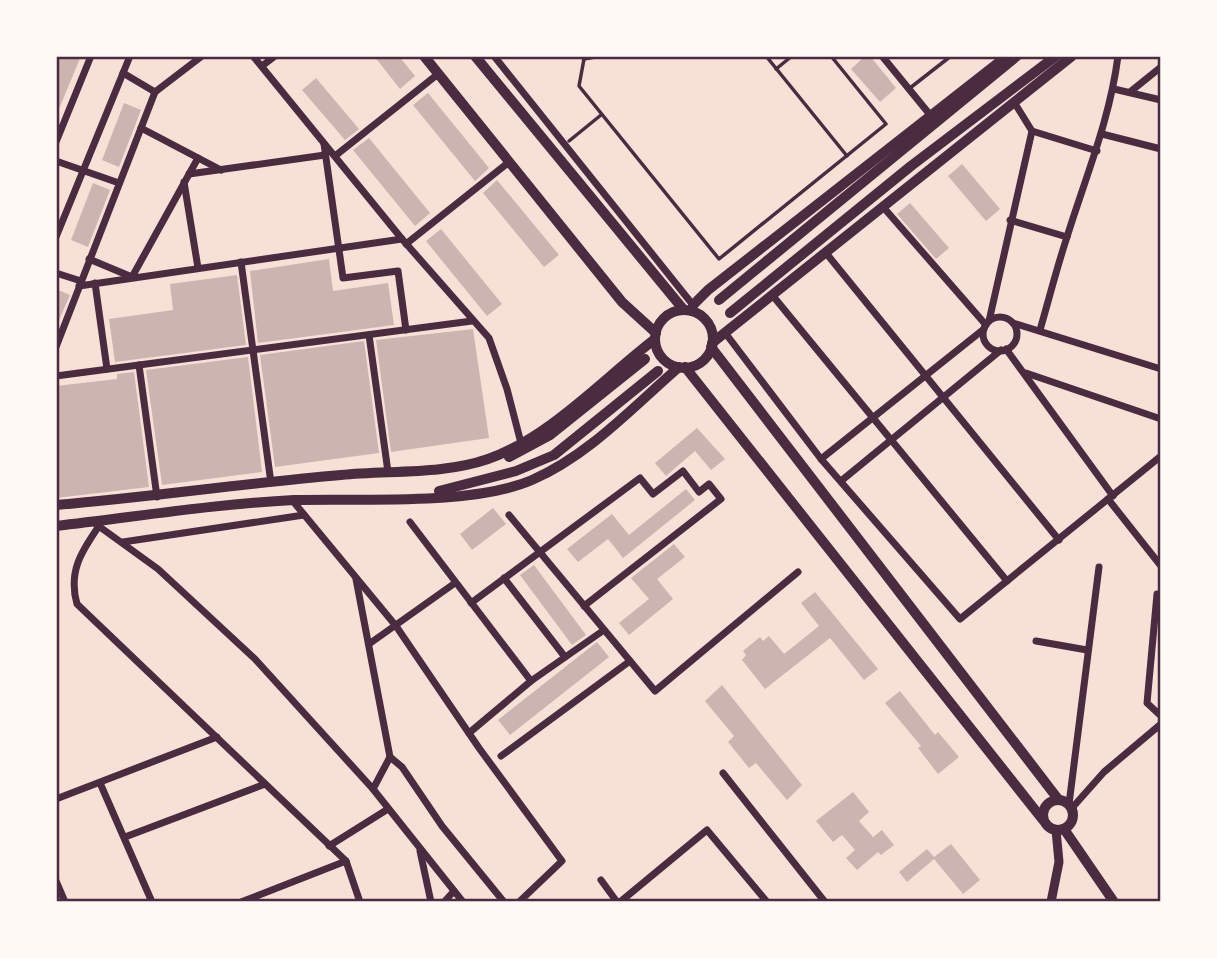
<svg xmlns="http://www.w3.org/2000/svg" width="1217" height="958" font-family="Mulish,sans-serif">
<rect width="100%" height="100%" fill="#f7e1d7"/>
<g fill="#ccb4b1">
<path d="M61 56H81L56 116V67Z"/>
<path d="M374 56H399L415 76 400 89Z"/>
<path d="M865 56H870L896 88 880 102 851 69Z"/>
<path d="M316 78 359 129 345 140 302 90Z"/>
<path d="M428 93 489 168 475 181 413 105Z"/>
<path d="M124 103 141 110 119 167 102 160Z"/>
<path d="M369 138 430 213 415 226 353 150Z"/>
<path d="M962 164 1000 209 986 221 948 176Z"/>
<path d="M497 180 559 255 544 267 483 193Z"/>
<path d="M93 183 110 190 88 247 71 240Z"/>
<path d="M910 203 949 248 936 259 897 214Z"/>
<path d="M441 229 502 304 487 316 426 241Z"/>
<path d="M329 259 333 291 388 283 394 325 258 343 250 271Z"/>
<path d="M237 275 246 345 115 362 109 319 173 310 170 284Z"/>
<path d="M56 289 70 295 56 327Z"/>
<path d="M473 329 489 438 391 452 376 340Z"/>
<path d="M364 341 379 453 275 467 260 355Z"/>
<path d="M248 357 262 472 162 485 146 370Z"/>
<path d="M134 372 149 487 56 498V386L117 379V374Z"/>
<path d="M697 428 725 459 711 470 695 451 666 476 655 463Z"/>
<path d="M686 489 695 500 623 558 608 539 578 562 567 549 612 514 629 535Z"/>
<path d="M493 508 506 524 472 550 460 534Z"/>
<path d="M674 544 685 557 657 579 673 599 629 635 619 623 649 599 631 578Z"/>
<path d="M534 565 586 635 572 645 520 575Z"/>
<path d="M815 592 878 669 864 680 830 638 765 689 742 660 746 655 743 651 760 637 763 641 769 636 784 654 819 626 801 603Z"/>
<path d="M597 642 609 657 510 735 498 720Z"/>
<path d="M722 685 802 785 787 800 756 763 749 768 728 742 734 736 705 701Z"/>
<path d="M900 691 935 735 938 732 959 757 938 774 918 748 921 746 885 703Z"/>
<path d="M853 792 869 812 859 821 873 837 882 830 894 845 881 855 878 852 857 870 846 858 855 850 842 835 833 842 816 821Z"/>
<path d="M951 844 980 880 963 894 934 859 907 882 899 872 927 849 934 857Z"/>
</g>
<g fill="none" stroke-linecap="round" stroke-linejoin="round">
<g stroke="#4a2c40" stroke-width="3.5">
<path d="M580 56 584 59 601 56"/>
<path d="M766 56 847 156"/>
<path d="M584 59 579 86 719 259 886 124 831 56"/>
<path d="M776 69 792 56"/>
<path d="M910 88 951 56"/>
<path d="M569 141 601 115"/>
</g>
<g stroke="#4a2c40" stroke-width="7">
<path d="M253 56 402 239 489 338 507 389 521 443"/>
<path d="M494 56 693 305"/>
<path d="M882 56 931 116"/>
<path d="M262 66 275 56"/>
<path d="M123 73 155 92 202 56"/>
<path d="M1114 89 1161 100"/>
<path d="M1130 92 1161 67"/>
<path d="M141 128 221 170"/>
<path d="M1032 131 1097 151"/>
<path d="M1102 134 1161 149"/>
<path d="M56 142 91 56"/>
<path d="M324 144 343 278 398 271 406 330"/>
<path d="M335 156 438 74"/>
<path d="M56 161 119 183"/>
<path d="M189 174 325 155"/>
<path d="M184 182 198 268"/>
<path d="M884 208 986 325"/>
<path d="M1010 220 1067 237"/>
<path d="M56 237 130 56"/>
<path d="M406 244 509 162"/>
<path d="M826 253 1059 540"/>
<path d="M89 259 132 277 198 158"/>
<path d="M241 262 271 483"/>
<path d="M56 273 81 281"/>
<path d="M95 283 107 369"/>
<path d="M79 286 402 239"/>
<path d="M773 296 1007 581"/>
<circle cx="1000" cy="334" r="17"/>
<path d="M989 321 1032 131 1014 102"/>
<path d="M1013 323 1161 369"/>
<path d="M1040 330C1049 299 1057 267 1067 237 1086 176 1110 119 1118 56"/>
<path d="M726 334 821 459 960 619 1161 456"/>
<path d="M369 335 388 472"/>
<path d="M56 347 155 92"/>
<path d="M1006 349 1113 496"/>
<path d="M139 365 157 497"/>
<path d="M1026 373 1161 419"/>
<path d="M56 376 472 321"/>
<path d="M821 459 984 329"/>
<path d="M841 481 1001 350"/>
<path d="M1108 499 1161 566"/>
<path d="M292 500 396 626 479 748 562 861 519 902"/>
<path d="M509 515 655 691 798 572"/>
<path d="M93 522 158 569 255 659 373 789 463 902"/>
<path d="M410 522 531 681"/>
<path d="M99 526C81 552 68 572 77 604L346 861 360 902"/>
<path d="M123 542 304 515"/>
<path d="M504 578 565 657"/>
<path d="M356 579 390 757 402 767 442 826 504 902"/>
<path d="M1157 594 1147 703 1161 716"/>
<path d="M471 603 640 478 653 494 683 471 699 492 709 484 721 499 584 606"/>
<path d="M1036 641 1087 650"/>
<path d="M369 644 455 583"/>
<path d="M469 733 531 681 604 630"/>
<path d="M501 756 630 661"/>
<path d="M723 773 825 902"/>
<path d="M100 783 152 902"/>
<path d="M373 789 390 757"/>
<path d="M56 799 217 737"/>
<path d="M1069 804 1099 567"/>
<path d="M1072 808 1104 772 1161 724"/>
<path d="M125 837 265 784"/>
<path d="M329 846 388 809"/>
<path d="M420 851 431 902"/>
<path d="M601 880 617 902"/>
<path d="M56 881 65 902"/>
<path d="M241 902 346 861"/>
<path d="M444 902 454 891"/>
<path d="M620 902 707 830 767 902"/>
</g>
<path stroke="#4a2c40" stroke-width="9" d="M1051 902 1059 862 1056 830"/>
<g stroke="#4a2c40" stroke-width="10">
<path d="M424 56 622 302 656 333"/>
<path d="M475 56 683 309"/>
<path d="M719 300 1017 56"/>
<circle cx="684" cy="339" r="29"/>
<path d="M692 311 693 305 708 290 1007 56"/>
<path d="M730 313 911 166 1056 56"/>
<path d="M712 343 1072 56"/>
<path d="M711 347 1058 799"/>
<path d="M685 367 1043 820"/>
<path d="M509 457 550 435 645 359"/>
<path d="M439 491 516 471 554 455 658 371"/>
<path d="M56 505C151 497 246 483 341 475 389 470 442 475 488 459 549 438 604 378 655 339"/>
<path d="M56 526C135 517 215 504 294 500 361 498 472 506 532 480 588 456 633 407 679 367"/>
<circle cx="1058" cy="815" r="15"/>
<path d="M1064 829 1114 902"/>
</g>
</g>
<rect width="1217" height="958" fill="none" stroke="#fffaf5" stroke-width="116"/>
<rect x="58" y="58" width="1101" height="842" fill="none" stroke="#4a2c40" stroke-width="2.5"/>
</svg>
